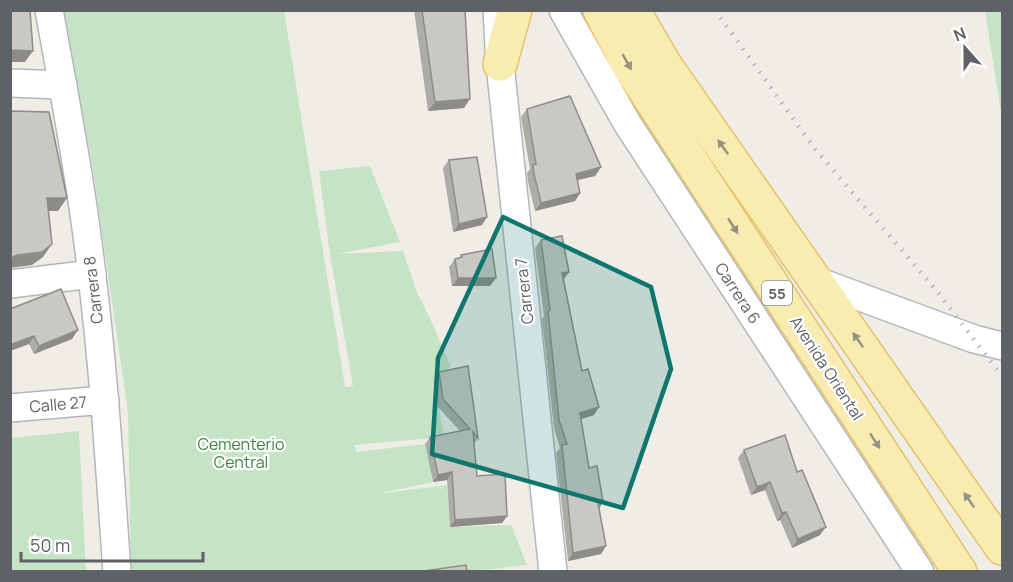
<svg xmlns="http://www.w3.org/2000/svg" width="1013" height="582" font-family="Manrope,sans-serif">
<rect width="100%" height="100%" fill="#efede6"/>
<g fill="#c5e4c5">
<path d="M63 11H284L345 387 353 386 330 255 319 171 370 166 400 242 337 254 403 251 417 292 433 325 451 367 434 380 444 437 355 445 356 452 425 444 433 482 377 494 447 485 450 527 511 525 527 565 466 572 131 571 128 412 91 156Z"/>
<path d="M985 11H1002V118Z"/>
<path d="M79 431 86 571H11V438Z"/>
</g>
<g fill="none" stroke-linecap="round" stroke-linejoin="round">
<g stroke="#b3b6ba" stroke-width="30">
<g id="minor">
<path d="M49 10C65 98 82 187 92 276 104 374 110 473 117 572"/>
<path d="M497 10 500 64 553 572"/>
<path d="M563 10 627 123 920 572"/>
<path d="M10 83 63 85"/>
<path d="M817 281 974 339 1002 346"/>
<path d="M10 284 92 274"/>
<path d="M10 408 105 400"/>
</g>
</g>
<g stroke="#e6c268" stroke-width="36">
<g id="major">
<path d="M600 10 629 66 960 572"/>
<path d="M633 10 665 65 1002 548"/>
<path d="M500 64 515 10"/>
</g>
</g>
<use href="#minor" stroke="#fff" stroke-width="27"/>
<use href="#major" stroke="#f8ecb1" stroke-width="33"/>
<path stroke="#b4b5b5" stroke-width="4.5" stroke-dasharray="1.5 8" stroke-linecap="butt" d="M715 10 815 149 936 290 1002 376"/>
</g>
<g fill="#aeaca7">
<path d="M414 10H465L464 108 428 111Z"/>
<path d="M527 109 601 167 595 176 577 180 580 193 575 201 535 211 528 182 527 173 530 169 521 117Z"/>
<path d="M449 160 482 225 453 232 443 168Z"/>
<path d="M541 240 569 272 564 279 582 371 594 415 581 419 589 468 603 502 599 509 606 546 601 554 568 561 556 453 560 448 554 428 542 319 544 316 535 248Z"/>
<path d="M461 255 490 286H452L449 267 455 259 460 258Z"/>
<path d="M10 309 72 339 34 354 29 344 10 351Z"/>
<path d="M439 372 478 438 474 444 477 476 507 516 502 523 450 527 447 480 433 482 425 444 430 437 460 431 438 407 434 379Z"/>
<path d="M744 450 820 535 792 548 780 520 777 521 765 490 751 495 738 458Z"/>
</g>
<g fill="#8d8c88">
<path d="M10 50 33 51 25 62H10Z"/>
<path d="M470 99 464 108 428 111 435 102Z"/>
<path d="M601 167 595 176 570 182 576 174Z"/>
<path d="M580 193 575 201 535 211 541 203Z"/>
<path d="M47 198H67L58 211H37Z"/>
<path d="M487 217 482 225 453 232 459 224Z"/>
<path d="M52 244 43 257 32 265 10 268V259L17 255Z"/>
<path d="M569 272 563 280 562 273Z"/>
<path d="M458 278H496L490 286H452Z"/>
<path d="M78 330 72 339 34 354 39 346Z"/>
<path d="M34 336 29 344 10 351V345Z"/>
<path d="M599 407 594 415 574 421 580 413Z"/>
<path d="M452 472 447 480 433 482 438 475Z"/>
<path d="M770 482 765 490 751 495 757 487Z"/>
<path d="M603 502 598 510V503Z"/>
<path d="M786 512 780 520 777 521 782 513Z"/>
<path d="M507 516 502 523 450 527 455 520Z"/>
<path d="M826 527 820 535 792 548 798 539Z"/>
<path d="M606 546 601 554 568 561 573 553Z"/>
</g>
<g fill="#cac8c2" stroke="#8d8c88" stroke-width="1.5">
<path d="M10 10H30L33 51 10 50Z"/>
<path d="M422 10H465L470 99 435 102Z"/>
<path d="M570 96 601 167 576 174 580 193 541 203 534 174 533 165 536 164 527 109Z"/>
<path d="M10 111 49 112 67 198H47L52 244 42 252 17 255 10 259Z"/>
<path d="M477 157 487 217 459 224 449 160Z"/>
<path d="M562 236 569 272 562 273 582 371 588 369 599 407 580 413 589 468 597 466 603 502 598 503 606 546 573 553 562 445 567 444 559 420 548 311 550 310 541 240Z"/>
<path d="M492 249 496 278H458L455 259 462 257 461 255Z"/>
<path d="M61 289 78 330 39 346 34 336 10 345V309Z"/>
<path d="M468 366 478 438 473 432 477 476 505 474 507 516 455 520 452 472 438 475 430 437 470 429 443 399 439 372Z"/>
<path d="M785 435 797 472 802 470 826 527 798 539 786 512 782 513 770 482 757 487 744 450Z"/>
<path d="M466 565 467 572H417Z"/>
</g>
<defs><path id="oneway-solid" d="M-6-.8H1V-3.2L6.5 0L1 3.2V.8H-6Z" transform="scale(1.5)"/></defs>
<g fill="#949280">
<use href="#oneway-solid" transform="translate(627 62) rotate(60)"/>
<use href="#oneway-solid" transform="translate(723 147) rotate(-125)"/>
<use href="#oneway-solid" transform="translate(733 226) rotate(57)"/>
<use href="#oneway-solid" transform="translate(858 340) rotate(-125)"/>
<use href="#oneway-solid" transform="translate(875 441) rotate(57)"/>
<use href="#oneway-solid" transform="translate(969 500) rotate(-125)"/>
</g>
<path fill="#0f766e" fill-opacity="0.2" stroke="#0f766e" stroke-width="4.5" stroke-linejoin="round" d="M503 217 651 287 671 369 623 508 432 454 438 358Z"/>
<g text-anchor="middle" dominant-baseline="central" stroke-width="4.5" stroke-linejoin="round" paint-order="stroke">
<rect fill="#fff" stroke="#8e9093" stroke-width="1.5" x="762" y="281" width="30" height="24" rx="4.5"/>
<g font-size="15" font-weight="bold" fill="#5e6165">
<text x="777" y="293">55</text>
</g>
<g font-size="16" fill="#5e6165" stroke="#fff">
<text transform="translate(93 290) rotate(-97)">Carrera 8</text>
<text transform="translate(524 291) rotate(-96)">Carrera 7</text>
<text transform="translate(738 293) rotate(57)">Carrera 6</text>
<text transform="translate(827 368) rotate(57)">Avenida Oriental</text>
<text transform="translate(58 404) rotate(-5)">Calle 27</text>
</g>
<g font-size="16" fill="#3d8440" stroke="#fff">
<text x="241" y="444">Cementerio<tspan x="241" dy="18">Central</tspan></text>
</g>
</g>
<rect width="1013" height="582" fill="none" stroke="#5e6165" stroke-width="24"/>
<g transform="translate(965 48) rotate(339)" stroke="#ffffff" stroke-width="4.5" paint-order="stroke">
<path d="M0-4.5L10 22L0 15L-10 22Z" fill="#5e6165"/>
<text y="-9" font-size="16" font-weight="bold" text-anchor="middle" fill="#5e6165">N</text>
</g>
<path d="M21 552v9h182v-9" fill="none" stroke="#5e6165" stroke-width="3"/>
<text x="30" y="552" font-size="18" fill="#5e6165" stroke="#ffffff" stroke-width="4.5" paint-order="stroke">50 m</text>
</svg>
